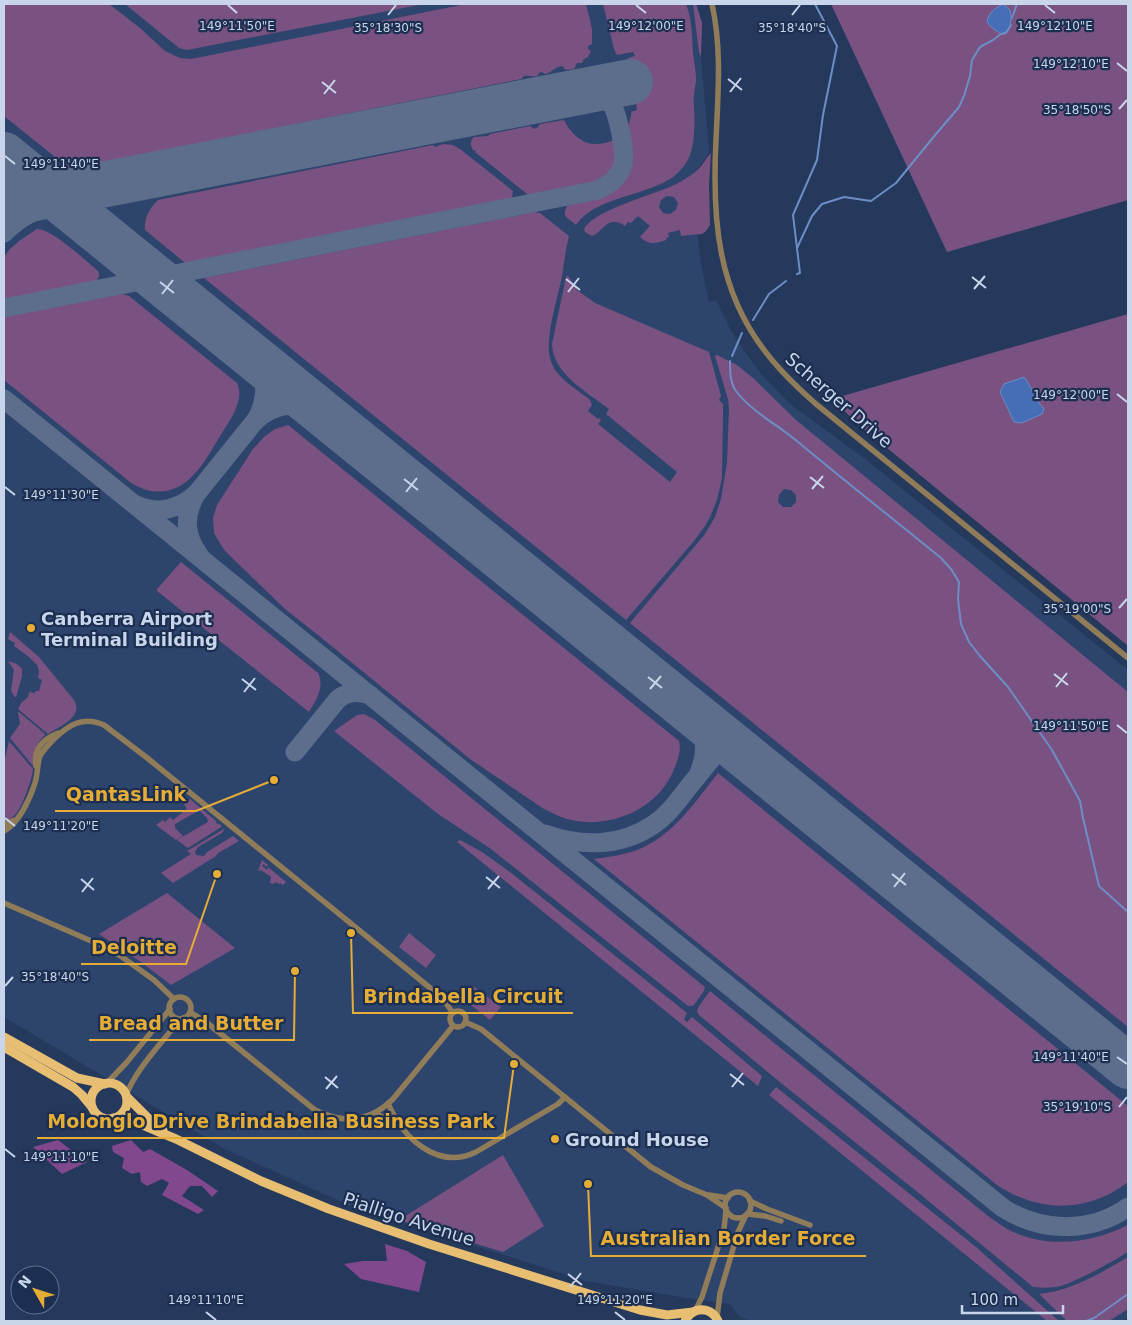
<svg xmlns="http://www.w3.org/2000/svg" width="1132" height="1325" font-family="'DejaVu Sans',sans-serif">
<rect width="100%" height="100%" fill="#25395c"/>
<path fill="#2d446d" d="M4 4H697L702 23 701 57 709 150 708 155 697 170 696 224 701 264 709 302 716 300 731 331 745 352 762 375 790 404 864 458 1128 670V1318L1123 1321H755L741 1318 730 1304 680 1297 586 1281 355 1208 225 1149 4 1017Z"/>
<g fill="#7a5281" fill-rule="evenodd">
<path d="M4 4H109L140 28 165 51 180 58 191 59 466 4H586L592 29V44L588 46V49L591 51 588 57 584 59 582 63H577L574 69 566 70 562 66C555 67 551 73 545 74L542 72 539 73 537 76C532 77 529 75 524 76L521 79 70 169 4 116Z"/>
<path d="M125 4H424L187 50 179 48Z"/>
<path d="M603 4H686C692 19 692 36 693 53 694 62 696 71 696 80 696 85 694 90 694 95 693 98 694 102 694 106 695 121 695 141 690 155 687 164 678 174 670 179 643 196 594 198 576 225L565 216V211L567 206C578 202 590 202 601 198 621 191 634 171 632 150 631 142 627 134 628 127 629 121 632 117 631 112L637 110 628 58 635 56 633 52 617 55 614 49Z"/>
<path d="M693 4H696L702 23 701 57 699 52Z"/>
<path d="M831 4H1128V200L947 252Z"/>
<path d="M564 120C575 141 591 150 614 140 622 155 617 175 601 183 594 186 585 187 578 189 563 192 547 195 532 198L475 152 476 151 473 150C470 145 470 141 474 137L488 136 490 134 530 126 534 129 538 127 540 124Z"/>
<path d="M443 144 453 145 460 149 513 191 512 197 509 202 299 244 298 242H295L294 245 189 266 145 230C144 219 149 208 158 200L433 145 435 147Z"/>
<path d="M711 153 709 184 710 225 706 231 702 234 681 236 680 230 668 233 669 237 666 238V240C655 244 649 245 640 237L650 226 638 216 631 223 628 222 625 226C608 214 605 230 592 236L585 232 584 230C591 210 659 194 680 182 688 177 696 173 702 165 705 161 707 157 711 153ZM667 196 674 197 678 203 676 210 670 214 663 213 659 207 661 200Z"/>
<path d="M535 212 540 213 569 236C565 251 564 266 561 281 557 299 550 323 549 341 548 351 550 362 555 370 564 382 579 391 590 400L592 405 588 411 598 419 599 418 601 420 598 424 670 482 677 472 606 414 609 409C587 392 553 374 552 344L566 277 568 276 577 290 595 303 709 352 721 396 719 400 723 404V415L722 478 717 500 710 517 705 526 694 541 626 620 204 278Z"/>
<path d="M37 229C51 228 86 261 98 271 101 277 97 281 92 285L4 302V257L9 250 19 241Z"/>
<path d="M122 294 129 296 237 383C240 389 240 396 238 402 235 414 228 423 222 433 210 452 198 477 178 487 161 495 145 492 130 482L4 380V317Z"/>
<path d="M1128 314V646L858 424 832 399Z"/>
<path d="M717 355 737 365 753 378 796 420 1128 692V1027L630 623 705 534 715 517 721 499 727 463 729 409 728 399 715 356ZM784 489 791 490 796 495V502L791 507H783L778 502 779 495Z"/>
<path d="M288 425 679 741C682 751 676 765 672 774 655 809 613 827 576 821 564 819 554 814 544 809L470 759 318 635 285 609 225 551 221 545 214 533 213 518 217 505 253 449 264 437 275 429Z"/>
<path d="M181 562 318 673C325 687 316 700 309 712L157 591V589Z"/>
<path d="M10 632 39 657 74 700C84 717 60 726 48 734L18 709 21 703 28 697 29 692 35 693V691H39L42 680 38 678 39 671 37 665 29 657 14 646 15 643 8 639Z"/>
<path d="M8 661 17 664 22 669V676L16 697H15L11 691 14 670Z"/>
<path d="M18 712H19L45 734V735C35 744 33 753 33 766L10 738 20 724Z"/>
<path d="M364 714 375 720 705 987 704 991 694 1005 691 1006H688L491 849 438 814 334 731 357 715Z"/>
<path d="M9 741 33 769C32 780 22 807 15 815 11 819 8 820 4 821V763Z"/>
<path d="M718 773 1128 1106V1182C1088 1213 1039 1213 997 1185L594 859C609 857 623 855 637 850 673 836 695 802 718 773Z"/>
<path d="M190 799 216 821V823L221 825V827L188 848 177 840 208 822 207 818 200 811 196 812 175 824V828L183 836 176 840 156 825 163 820 165 822 170 817 173 820 187 809 184 804Z"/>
<path d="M224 829V830L222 833 198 847 195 852 196 855 204 856 207 852 233 836 239 841 218 853 216 856 173 883 161 873 191 854 187 851Z"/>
<path d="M460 840 482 852 506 869 687 1013 684 1019 687 1022 692 1017 762 1076 758 1086 457 842Z"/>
<path d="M262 860 268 865 267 867 263 864 262 866 267 870 268 867 286 882 283 885 280 883 279 884 276 882 273 884 270 883 271 877 261 870 258 871Z"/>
<path d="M167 893 235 948 171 985 141 962 99 934Z"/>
<path d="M409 933 436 955 426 968 399 947Z"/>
<path d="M473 986 501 1007 490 1020 463 999Z"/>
<path d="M710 991 988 1216C996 1221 1003 1227 1011 1231 1049 1249 1092 1243 1128 1225V1252C1110 1263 1081 1279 1061 1286 1052 1288 1043 1288 1033 1287L915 1190 781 1083 699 1015 697 1011 699 1006Z"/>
<path d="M776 1087 976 1247 1059 1321H1047L769 1095Z"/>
<path d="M503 1155 544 1226 503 1252 399 1220Z"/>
<path d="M1128 1257V1309L1109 1321H1067L1039 1294C1071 1291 1101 1273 1128 1257Z"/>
</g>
<g fill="#82488d">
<path d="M58 1140 87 1162 62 1174 33 1147Z"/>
<path d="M131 1140 143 1152 150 1149 187 1170 218 1191 212 1197 202 1186H190L182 1196 204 1210 198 1214 162 1195 169 1183 162 1179 147 1186 141 1182 140 1172 132 1174 122 1168 124 1158 113 1152 112 1146Z"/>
<path d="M385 1244 407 1251 426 1262 419 1292 361 1279 344 1264 363 1261H387Z"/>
</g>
<g fill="#456eb7" stroke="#6c8dc6">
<path d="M1003 4 1010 10C1012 19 1012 31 1001 34L991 27 987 22C989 12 994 9 1003 4Z"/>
<path d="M1024 377C1032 387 1035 400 1044 409L1042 414 1022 423 1014 422 1000 392 1004 384Z"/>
</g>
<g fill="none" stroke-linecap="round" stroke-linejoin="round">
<g stroke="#6c8dc6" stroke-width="2">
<path d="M1012 18 1017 4"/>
<path d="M797 248 812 216 822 204 844 197 871 201 896 183 936 134 959 107 964 96 970 76 972 60 980 47 993 40 1001 34 1006 33 1011 25"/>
<path d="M797 274 800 273 793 215 817 160 823 115 837 46 815 4"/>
<path d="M753 320 769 294 786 281"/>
<path d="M732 356 742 333"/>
<path d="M730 361C730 371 730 383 736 391 752 412 778 425 798 442 845 481 893 519 941 558L951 569 959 582 958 599 961 624 969 642 980 656 1008 687 1052 750 1080 801 1083 818 1099 886 1128 912"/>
<path d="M1086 1321 1094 1318 1128 1294"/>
</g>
<g stroke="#5d6e8c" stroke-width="19">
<path d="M9 159C23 181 27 200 12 224"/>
<path d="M4 233C28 209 51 200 82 219"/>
<path d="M145 281 160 285 172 292"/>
<path d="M4 308 598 190C609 185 619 177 623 165 626 153 618 110 609 101 604 94 596 92 588 91"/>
<path d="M247 352C251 357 255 361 258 365 269 382 265 404 256 420"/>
<path d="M4 399 1003 1208C1041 1232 1090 1234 1128 1207"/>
<path d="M196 494C184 516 184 534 199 555"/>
<path d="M136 505C158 515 180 509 197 493L255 421C274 403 294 402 318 410"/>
<path d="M689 710C704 727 709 749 700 770"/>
<path d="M295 752 338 699C348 691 358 691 370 695"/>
<path d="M545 834C581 847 620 847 653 825 667 816 677 802 687 789 700 773 713 757 726 741"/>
</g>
<g stroke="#5d6e8c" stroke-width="46">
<path d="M4 155 1128 1066"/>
<path d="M4 204 630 82"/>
</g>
<g stroke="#917c59" stroke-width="5.5">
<path d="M712 4C722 49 718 94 716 140 712 218 717 292 768 355 782 373 799 389 816 404L1128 658"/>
<path d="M36 766C33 749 43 739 58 733"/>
<path d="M4 824 15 820"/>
<path d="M4 831C19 823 30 799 35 783 38 774 37 764 40 756 44 749 50 743 55 738 70 724 84 716 104 725L146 757 429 987 443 999 453 1013"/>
<path d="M4 903 105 947 122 957 154 980 174 999"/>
<circle cx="180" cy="1008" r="11"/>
<circle cx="458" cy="1019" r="8"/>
<path d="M190 1012 206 1022 315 1110C343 1124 370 1122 393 1099L453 1026"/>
<path d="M465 1022 481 1029 651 1167 683 1185 707 1195 726 1208"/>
<path d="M107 1083 127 1062 170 1009"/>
<path d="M126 1095C134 1076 146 1061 159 1045 167 1036 174 1026 183 1018"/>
<path d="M388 1103C402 1137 437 1171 476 1152L558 1104 565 1097"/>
<path d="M374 1113 386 1118 399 1126"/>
<circle cx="738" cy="1205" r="13"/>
<path d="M709 1195 728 1198"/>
<path d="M750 1201 767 1209 810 1225"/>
<path d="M748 1214 765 1216 781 1221"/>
<path d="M695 1311 702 1297 724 1229 726 1210"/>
<path d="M717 1318 720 1293 738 1232 746 1215"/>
</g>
<g stroke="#e7be72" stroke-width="9">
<path d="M4 1037 77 1078 105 1084"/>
<path d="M4 1047 73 1087 82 1095 92 1107"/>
<circle cx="109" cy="1101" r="18"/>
<path d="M127 1097 147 1117 163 1130"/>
<path d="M113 1118 130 1121 145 1126 176 1139 261 1181 329 1209 429 1244 640 1310 667 1315 693 1312"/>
<path d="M685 1321C693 1306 711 1306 718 1321"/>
</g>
</g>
<path fill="none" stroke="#c8d5ea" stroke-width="2" d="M228 5 237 13M636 5 646 13M1045 5 1055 13M388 15 396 5M792 15 800 5M1117 63 1127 71M728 79 742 90M322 82 336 93M730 92 741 78M324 94 335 80M1119 109 1127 100M5 156 15 164M972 277 986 288M566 279 580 290M160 282 174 293M974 289 985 276M568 292 579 278M162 294 173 280M1117 394 1127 402M810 477 824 488M404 479 418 490M5 487 15 495M812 489 823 476M406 492 417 478M1119 608 1127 599M1054 674 1068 685M648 677 662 688M242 679 256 690M1056 687 1067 673M650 689 661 676M244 692 255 678M1117 725 1127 733M5 818 15 826M892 874 906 885M486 877 500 888M81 879 94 890M894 887 905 873M488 889 499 876M82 892 93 878M5 986 13 977M1117 1057 1127 1064M730 1074 744 1085M325 1077 338 1088M732 1087 743 1073M326 1089 337 1076M1119 1107 1127 1097M5 1149 15 1157M568 1274 582 1285M570 1287 581 1273M206 1312 216 1320M615 1312 625 1320"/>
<g fill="#e6ad36" stroke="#1c2f50" stroke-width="2">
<circle cx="31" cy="628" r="5"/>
<circle cx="555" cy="1139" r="5"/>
</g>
<g text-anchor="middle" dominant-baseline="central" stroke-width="4.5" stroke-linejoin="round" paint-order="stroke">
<g font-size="18" fill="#c8d5ea" stroke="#1c2f50">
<text transform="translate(839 400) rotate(41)">Scherger Drive</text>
<text transform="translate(409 1219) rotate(18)">Pialligo Avenue</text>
</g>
<g font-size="18" font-weight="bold" fill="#c8d5ea" stroke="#1c2f50" text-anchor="start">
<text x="41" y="618">Canberra Airport<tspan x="41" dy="21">Terminal Building</tspan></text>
<text x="565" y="1139">Ground House</text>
</g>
</g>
<g font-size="12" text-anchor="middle" fill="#c8d5ea" stroke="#1c2f50" stroke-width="4.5" stroke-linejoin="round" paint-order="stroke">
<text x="1055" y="30">149°12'10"E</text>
<text x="237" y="30">149°11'50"E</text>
<text x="646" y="30">149°12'00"E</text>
<text x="388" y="32">35°18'30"S</text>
<text x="792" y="32">35°18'40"S</text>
<text x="1071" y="68">149°12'10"E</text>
<text x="1077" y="114">35°18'50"S</text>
<text x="61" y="168">149°11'40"E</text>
<text x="1071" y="399">149°12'00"E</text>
<text x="61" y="499">149°11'30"E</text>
<text x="1077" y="613">35°19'00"S</text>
<text x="1071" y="730">149°11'50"E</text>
<text x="61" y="830">149°11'20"E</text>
<text x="55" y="981">35°18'40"S</text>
<text x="1071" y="1061">149°11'40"E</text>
<text x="1077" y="1111">35°19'10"S</text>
<text x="61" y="1161">149°11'10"E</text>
<text x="206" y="1304">149°11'10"E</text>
<text x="615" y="1304">149°11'20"E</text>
</g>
<path fill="none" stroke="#e6ad36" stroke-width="2" d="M274 780L196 811H55M217 874L186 964H81M351 933L353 1013H573M295 971L294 1040H89M514 1064L504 1138H37M588 1184L591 1256H866"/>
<g fill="#e6ad36" stroke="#1c2f50" stroke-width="2">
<circle cx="274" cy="780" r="5"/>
<circle cx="217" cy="874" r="5"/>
<circle cx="351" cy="933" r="5"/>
<circle cx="295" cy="971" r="5"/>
<circle cx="514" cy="1064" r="5"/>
<circle cx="588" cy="1184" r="5"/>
</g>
<g font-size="19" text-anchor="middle" font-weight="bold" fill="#e6ad36" stroke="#1c2f50" stroke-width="4.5" stroke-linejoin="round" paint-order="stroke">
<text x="126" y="801">QantasLink</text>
<text x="134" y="954">Deloitte</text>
<text x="463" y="1003">Brindabella Circuit</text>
<text x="191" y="1030">Bread and Butter</text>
<text x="271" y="1128">Molonglo Drive Brindabella Business Park</text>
<text x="728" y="1245">Australian Border Force</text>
</g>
<rect width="1132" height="1325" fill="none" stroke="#c8d5ea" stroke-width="10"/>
<g transform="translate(35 1290) rotate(309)"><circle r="24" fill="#1c2f50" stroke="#61718e"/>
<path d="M0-4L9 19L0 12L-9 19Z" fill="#e6ad36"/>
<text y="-8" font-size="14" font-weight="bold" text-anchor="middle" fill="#c8d5ea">N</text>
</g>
<path d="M962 1305v8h101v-8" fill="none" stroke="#c8d5ea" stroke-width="2.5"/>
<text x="970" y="1305" font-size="15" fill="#c8d5ea" stroke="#1c2f50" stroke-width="4" paint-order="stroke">100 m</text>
</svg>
